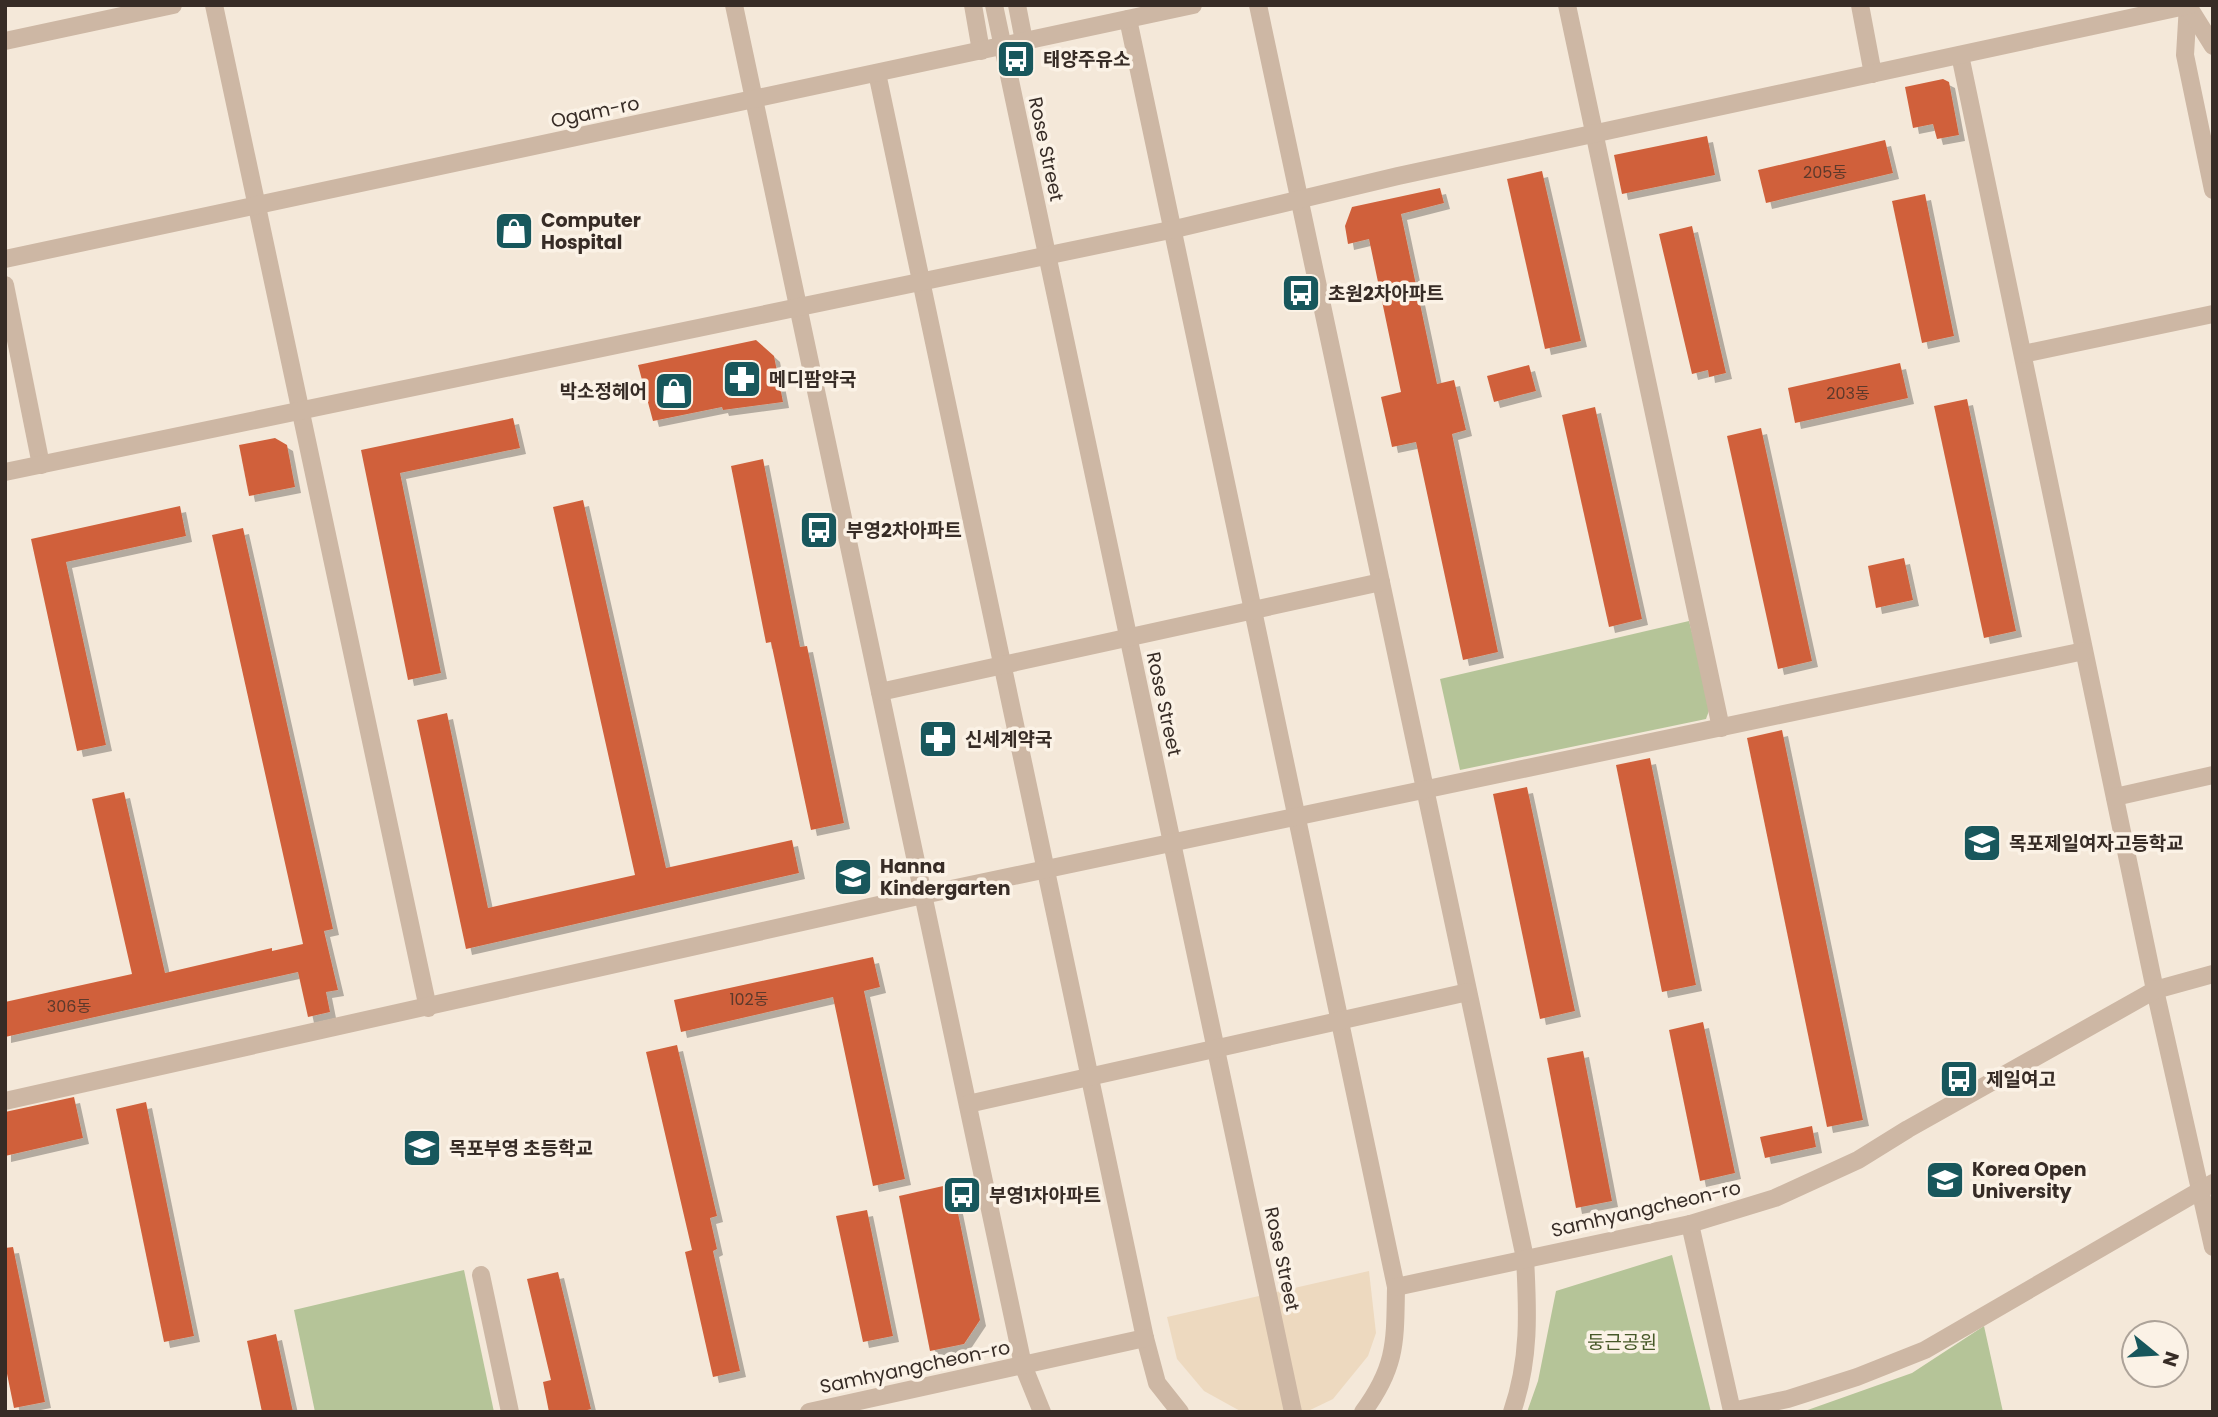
<svg xmlns="http://www.w3.org/2000/svg" width="2218" height="1417" font-family="Poppins,'Noto Sans KR',sans-serif">
<defs>
<filter id="shadow"><feDropShadow dx="6" dy="6" stdDeviation="0" flood-color="#0004"/></filter>
</defs>
<rect width="100%" height="100%" fill="#f4e8d9"/>
<g fill="#b5c498">
<path d="M1689 621 1711 705 1706 719 1460 770 1440 679Z"/>
<path d="M1672 1255 1711 1412H1527L1538 1381 1556 1291Z"/>
<path d="M464 1270 494 1412H315L294 1310Z"/>
<path d="M1984 1326 2003 1412H1802L1912 1373Z"/>
</g>
<path fill="#edd9bf" d="M1369 1271 1376 1333 1368 1356 1333 1399 1306 1412H1242L1204 1391 1177 1359 1167 1317Z"/>
<g fill="#d0613b" filter="url(#shadow)">
<path d="M1943 79 1949 82 1959 135 1937 139 1933 124 1913 128 1905 87Z"/>
<path d="M1707 136 1715 175 1622 194 1614 155Z"/>
<path d="M1885 140 1893 173 1766 203 1758 170Z"/>
<path d="M1542 171 1581 341 1545 349 1507 179Z"/>
<path d="M1440 188 1444 203 1401 214 1437 384 1454 380 1466 430 1452 434 1498 652 1463 660 1416 442 1392 447 1381 397 1401 392 1369 239 1348 244 1345 226 1352 207Z"/>
<path d="M1925 194 1954 336 1922 343 1892 201Z"/>
<path d="M1692 226 1726 373 1709 377 1708 370 1692 374 1659 234Z"/>
<path d="M756 340 774 356 783 402 723 410 722 407 653 421 638 365Z"/>
<path d="M1900 363 1908 398 1795 423 1788 388Z"/>
<path d="M1529 365 1536 391 1494 402 1487 376Z"/>
<path d="M1967 399 2016 631 1984 638 1934 406Z"/>
<path d="M1595 407 1642 619 1609 627 1562 415Z"/>
<path d="M513 418 520 448 400 473 441 673 408 680 361 450Z"/>
<path d="M1761 428 1812 661 1778 669 1727 436Z"/>
<path d="M275 438 287 445 295 487 249 496 239 445Z"/>
<path d="M763 459 800 647 807 646 844 823 811 830 771 642 766 643 731 466Z"/>
<path d="M583 500 666 868 792 840 799 873 466 949 417 720 447 713 488 908 635 875 553 507Z"/>
<path d="M180 506 186 536 66 562 106 745 77 751 31 539Z"/>
<path d="M243 528 333 929 324 931 338 990 326 992 330 1012 308 1017 298 972 5 1037V1002L132 974 92 799 124 792 165 973 272 948V951L303 944 212 535Z"/>
<path d="M1904 558 1913 600 1876 608 1868 566Z"/>
<path d="M1782 730 1863 1120 1827 1127 1747 738Z"/>
<path d="M1650 758 1696 985 1662 992 1616 765Z"/>
<path d="M1527 787 1575 1011 1540 1019 1493 794Z"/>
<path d="M873 957 880 987 864 991 905 1179 873 1186 833 997 681 1032 674 1000Z"/>
<path d="M1703 1022 1735 1173 1700 1181 1669 1030Z"/>
<path d="M677 1045 717 1216 710 1218 717 1249 713 1251 740 1371 713 1377 685 1252 692 1250 646 1052Z"/>
<path d="M1583 1051 1612 1201 1576 1208 1547 1058Z"/>
<path d="M74 1097 83 1138 5 1156V1112Z"/>
<path d="M146 1102 194 1336 164 1342 116 1109Z"/>
<path d="M1812 1126 1816 1147 1765 1158 1760 1137Z"/>
<path d="M952 1184 980 1320 964 1344 930 1351 899 1196Z"/>
<path d="M867 1210 893 1336 863 1342 836 1216Z"/>
<path d="M13 1247 45 1402 14 1408 5 1364V1248Z"/>
<path d="M558 1272 591 1409 580 1412H549L543 1382 551 1380 527 1279Z"/>
<path d="M276 1334 293 1412H262L247 1341Z"/>
</g>
<g fill="none" stroke-linecap="round" stroke-linejoin="round">
<g stroke="#cdb7a4" stroke-width="18">
<path d="M214 5 428 1008"/>
<path d="M734 5 1023 1365 1042 1412"/>
<path d="M973 5 981 51"/>
<path d="M994 5 1293 1412"/>
<path d="M1017 5 1024 41"/>
<path d="M1258 5 1525 1258C1528 1312 1530 1360 1512 1412"/>
<path d="M1567 5 1721 728"/>
<path d="M1860 5 1873 74"/>
<path d="M2188 5 2185 55 2213 190"/>
<path d="M2188 6 2213 46"/>
<path d="M1128 19 1396 1287C1395 1341 1397 1366 1363 1412"/>
<path d="M5 41 173 5"/>
<path d="M1960 55 2155 990 2213 1247"/>
<path d="M877 73 1145 1338 1157 1383 1180 1412"/>
<path d="M5 259 1193 5"/>
<path d="M5 285 41 465"/>
<path d="M2023 354 2213 314"/>
<path d="M5 472 1175 229 1398 176 2190 5"/>
<path d="M880 692 1381 582"/>
<path d="M2115 797 2213 775"/>
<path d="M5 1101 923 895 2084 651"/>
<path d="M968 1104 1468 992"/>
<path d="M1690 1224 1732 1411 1788 1399 1857 1377 1925 1350 2213 1183"/>
<path d="M481 1275 510 1412"/>
<path d="M1396 1287 1690 1224 1775 1198 1858 1160 1908 1129 2155 990 2213 974"/>
<path d="M809 1412 1145 1338"/>
</g>
</g>
<defs>
<g id="bus-square" transform="scale(2.0125)"><rect x="-9" y="-9" width="18" height="18" rx="4" fill="#18575c" stroke="#fbf2e6"/><path d="M-5-6H5V4H4V6H2V4H-2V6H-4V4H-5ZM-3.5-4V0h7V-4ZM-3.5 1.2v1.5H-2V1.2ZM2 1.2v1.5H3.5V1.2Z" fill="#fff"/></g>
<g id="shop-square" transform="scale(2.0125)"><rect x="-9" y="-9" width="18" height="18" rx="4" fill="#18575c" stroke="#fbf2e6"/><path d="M-5-2.5h2.3a2.7 3.5 0 0 1 5.4 0H5L5.5 6h-11ZM-1.5-2.5h3a1.5 2.3 0 0 0-3 0Z" fill="#fff"/></g>
<g id="pharmacy-square" transform="scale(2.0125)"><rect x="-9" y="-9" width="18" height="18" rx="4" fill="#18575c" stroke="#fbf2e6"/><path d="M-2-6h4v4h4v4h-4v4h-4v-4h-4v-4h4Z" fill="#fff"/></g>
<g id="school-square" transform="scale(2.0125)"><rect x="-9" y="-9" width="18" height="18" rx="4" fill="#18575c" stroke="#fbf2e6"/><path d="M0-5L7-2L0 1L-7-2ZM-4 1L0 2.5L4 1V4Q0 6-4 4Z" fill="#fff"/></g>
<g id="university-square" transform="scale(2.0125)"><rect x="-9" y="-9" width="18" height="18" rx="4" fill="#18575c" stroke="#fbf2e6"/><path d="M0-5L7-2L0 1L-7-2ZM-4 1L0 2.5L4 1V4Q0 6-4 4Z" fill="#fff"/></g>
</defs>
<g fill-rule="evenodd">
<use href="#bus-square" x="1016" y="59"/>
<use href="#shop-square" x="514" y="231"/>
<use href="#bus-square" x="1301" y="293"/>
<use href="#pharmacy-square" x="742" y="379"/>
<use href="#shop-square" x="674" y="391"/>
<use href="#bus-square" x="819" y="530"/>
<use href="#pharmacy-square" x="938" y="739"/>
<use href="#school-square" x="1982" y="843"/>
<use href="#school-square" x="853" y="877"/>
<use href="#bus-square" x="1959" y="1079"/>
<use href="#school-square" x="422" y="1148"/>
<use href="#university-square" x="1945" y="1180"/>
<use href="#bus-square" x="962" y="1195"/>
</g>
<g text-anchor="middle" dominant-baseline="central" stroke-width="7" stroke-linejoin="round" paint-order="stroke">
<g font-size="16" fill="#5d392b">
<text x="1825" y="172">205동</text>
<text x="1848" y="393">203동</text>
<text x="749" y="999">102동</text>
<text x="69" y="1006">306동</text>
</g>
<g font-size="19" font-weight="bold" fill="#372c26" stroke="#fbf2e6" text-anchor="start">
<text x="1043" y="59">태양주유소</text>
<text x="541" y="220">Computer<tspan x="541" dy="22">Hospital</tspan></text>
<text x="1328" y="293">초원2차아파트</text>
<text x="769" y="379">메디팜약국</text>
<text x="647" y="391" text-anchor="end">박소정헤어</text>
<text x="846" y="530">부영2차아파트</text>
<text x="965" y="739">신세계약국</text>
<text x="2009" y="843">목포제일여자고등학교</text>
<text x="880" y="866">Hanna<tspan x="880" dy="22">Kindergarten</tspan></text>
<text x="1986" y="1079">제일여고</text>
<text x="449" y="1148">목포부영 초등학교</text>
<text x="1972" y="1169">Korea Open<tspan x="1972" dy="22">University</tspan></text>
<text x="989" y="1195">부영1차아파트</text>
</g>
<g font-size="19" fill="#372c26" stroke="#fbf2e6">
<text transform="translate(595 112) rotate(-12)">Ogam-ro</text>
<text transform="translate(1046 149) rotate(78)">Rose Street</text>
<text transform="translate(1164 704) rotate(78)">Rose Street</text>
<text transform="translate(1646 1209) rotate(-13)">Samhyangcheon-ro</text>
<text transform="translate(1282 1259) rotate(78)">Rose Street</text>
<text transform="translate(915 1367) rotate(-12)">Samhyangcheon-ro</text>
</g>
<g font-size="19" fill="#465828" stroke="#fbf2e6">
<text x="1622" y="1342">둥근공원</text>
</g>
</g>
<rect width="2218" height="1417" fill="none" stroke="#372c26" stroke-width="14"/>
<g transform="translate(2155 1354) rotate(108)"><circle r="33" fill="#fbf2e6" stroke="#ada399" stroke-width="2"/>
<path d="M0-5L12 26L0 18L-12 26Z" fill="#18575c"/>
<text y="-10" font-size="19" font-weight="bold" text-anchor="middle" fill="#372c26">N</text>
</g>
</svg>
